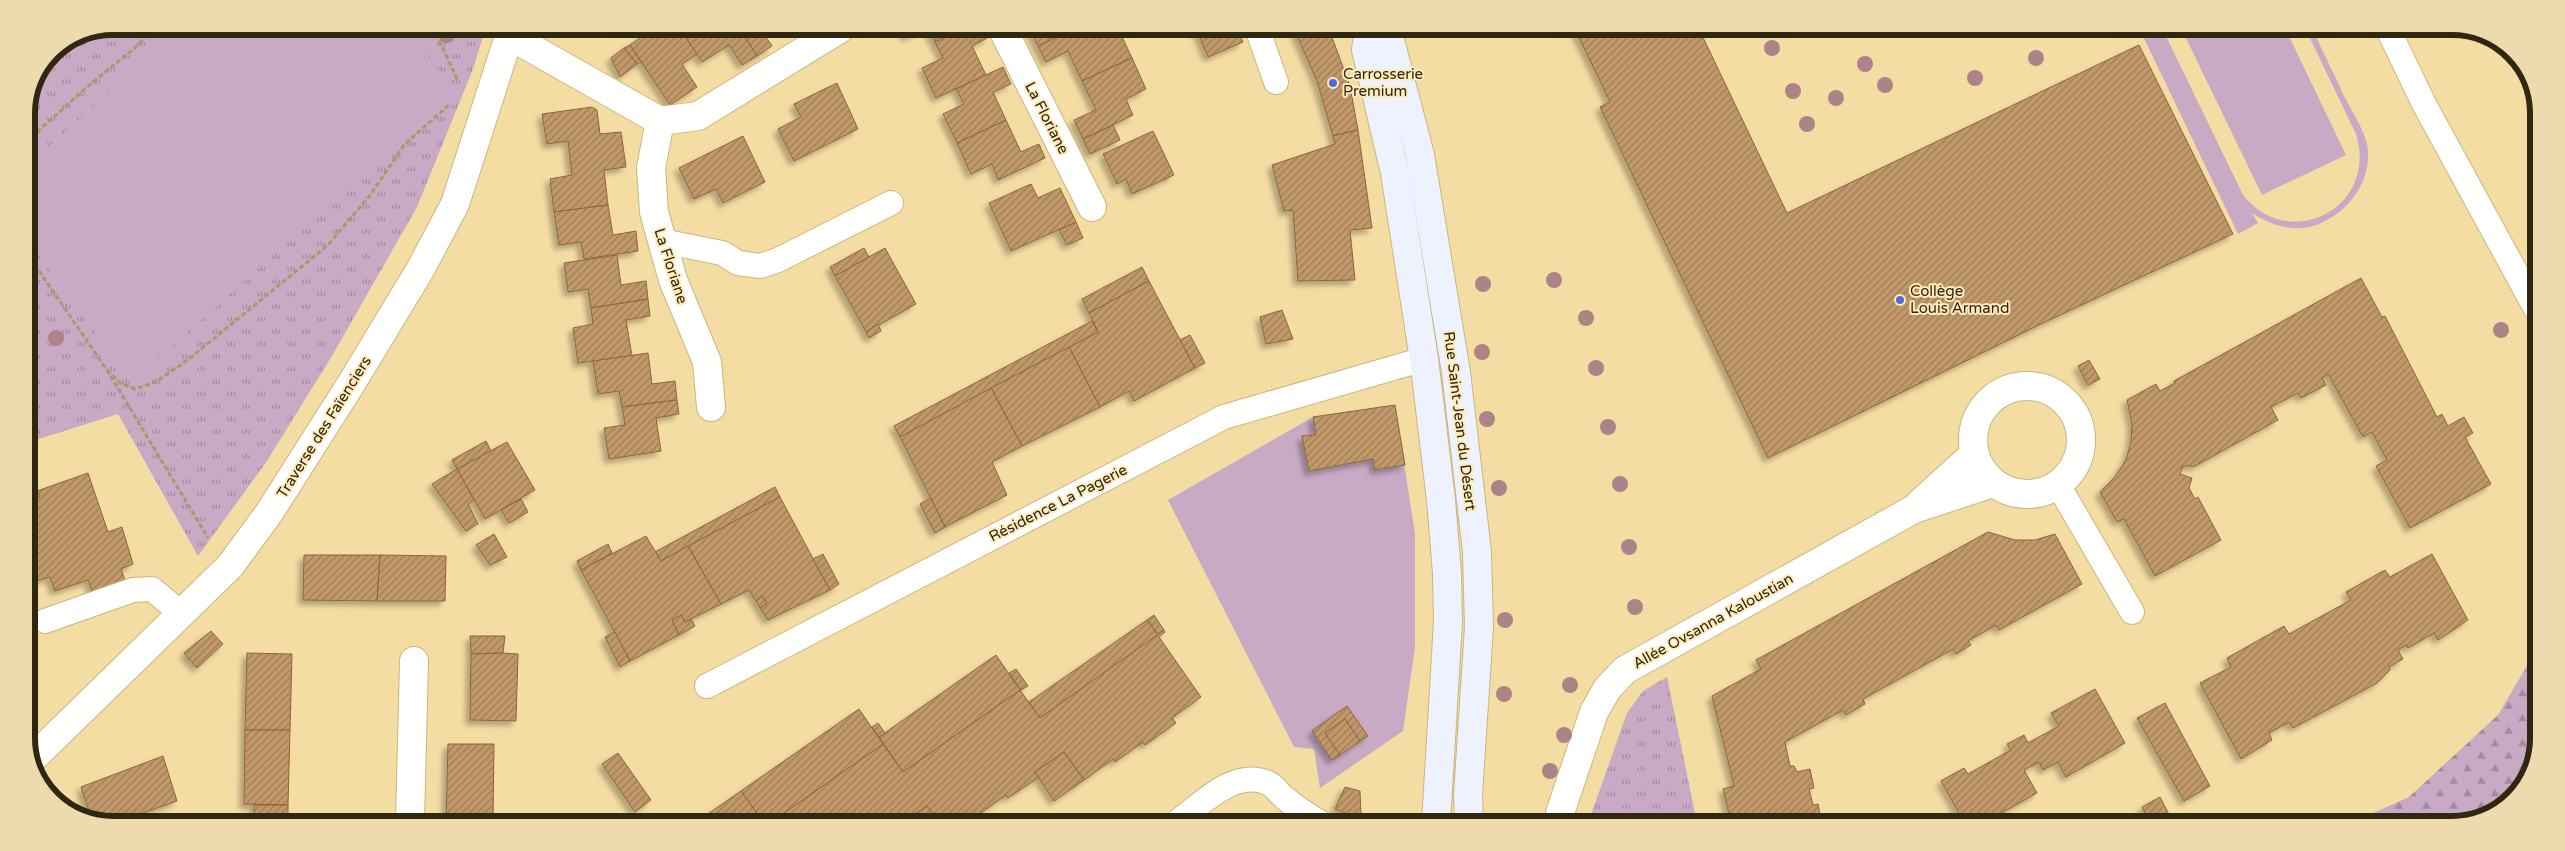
<svg xmlns="http://www.w3.org/2000/svg" width="2565" height="851" font-family="'Varela Round',sans-serif">
<defs>
<pattern id="grass-tufts" width="24" height="20" patternUnits="userSpaceOnUse" patternTransform="scale(1.25)"><rect width="24" height="20" fill="#c8aac5"/><path d="M3 7l-1-3M5 7V3M7 7l1-3M15 17l-1-3M17 17v-4M19 17l1-3" fill="none" stroke="#a38a9f"/></pattern>
<pattern id="forest-firs" width="22" height="20" patternUnits="userSpaceOnUse" patternTransform="scale(1.25)"><rect width="22" height="20" fill="#c8aac5"/><path d="M5 1l3.5 6h-7zM16 11l3.5 6h-7z" fill="#a38a9f"/></pattern>
<pattern id="building-hatch" width="6" height="6" patternUnits="userSpaceOnUse" patternTransform="scale(1.25)"><rect width="6" height="6" fill="#c1986a"/><path d="M-1 1l2-2M0 6l6-6M5 7l2-2" fill="none" stroke="#9d7c56"/></pattern>
<filter id="shadow"><feDropShadow dx="-4.5" dy="4.5" stdDeviation="2.5" flood-color="#0004"/></filter>
</defs>
<rect width="100%" height="100%" fill="#f4dda3"/>
<g fill="url(#grass-tufts)">
<path d="M113 26 486 27 473 69 417 207 332 356 265 464 198 556 118 414 26 443V108L52 51 80 33Z"/>
<path d="M1667 677 1697 823H1588L1627 713 1643 691Z"/>
</g>
<path fill="url(#forest-firs)" d="M2535 652 2534 766 2505 807 2452 825H2346L2409 797 2498 715Z"/>
<g fill="#c8aac5">
<path d="M184 26 408 27 454 93 131 383 26 236V167Z"/>
<path d="M2140 30H2163L2243 195C2290 254 2379 207 2356 134L2306 30H2313C2323 52 2334 74 2344 96 2352 111 2363 128 2367 144 2373 175 2354 206 2327 220 2301 235 2276 228 2252 213L2258 223 2238 234Z"/>
<path d="M2182 30H2286L2346 155 2262 195Z"/>
<path d="M1395 405 1415 534V647L1403 731 1320 788 1314 749 1294 747 1168 500 1313 417Z"/>
</g>
<g fill="url(#building-hatch)" stroke="#8d6739" filter="url(#shadow)">
<path d="M655 27H679L697 54 682 64 697 87 670 105 630 45Z"/>
<path d="M679 27H739L757 56 742 65 729 45 702 62Z"/>
<path d="M739 27H759L772 46 757 56Z"/>
<path d="M902 28H926L906 37Z"/>
<path d="M928 28H965L935 42Z"/>
<path d="M965 28H984L989 37 972 46 986 75 936 98 922 68 943 58 935 42Z"/>
<path d="M1033 28H1076L1038 46 1030 29Z"/>
<path d="M1076 28H1093L1098 38 1118 28 1132 58 1082 81 1068 51 1046 62 1038 46Z"/>
<path d="M1196 28H1237L1243 42 1208 57Z"/>
<path d="M1294 29H1329L1350 86 1358 130 1333 136 1317 81Z"/>
<path d="M1575 29H1699L1787 213 2139 45 2233 234 2045 322 1768 458 1600 107 1610 102Z"/>
<path d="M630 45 641 62 637 64 624 48Z"/>
<path d="M624 48 637 64 620 77 611 58Z"/>
<path d="M1132 58 1146 89 1126 99 1133 115 1083 139 1074 120 1096 110 1082 81Z"/>
<path d="M1003 67 1011 84 993 92 1006 120 957 143 943 114 964 104 956 89Z"/>
<path d="M837 83 858 129 794 161 778 129 801 117 794 104Z"/>
<path d="M592 107 597 110 600 134 621 132 626 167 604 170 608 205 554 212 550 179 572 175 568 141 547 144 542 114Z"/>
<path d="M1006 120 1021 152 1039 144 1045 158 998 180 992 164 971 174 957 143Z"/>
<path d="M1113 125 1120 140 1090 154 1083 139Z"/>
<path d="M1358 130 1372 228 1350 230 1355 280 1298 281 1293 210 1284 211 1272 165 1335 144 1333 136Z"/>
<path d="M1153 131 1174 175 1132 194 1126 179 1117 184 1103 154Z"/>
<path d="M743 136 765 182 723 203 716 189 694 199 679 168Z"/>
<path d="M1031 184 1038 198 1060 188 1076 222 1011 251 989 203Z"/>
<path d="M608 205 613 235 636 231 638 251 584 259 581 242 559 245 554 212Z"/>
<path d="M1076 222 1083 238 1067 245 1059 230Z"/>
<path d="M864 248 869 257 835 276 830 267Z"/>
<path d="M885 248 916 304 866 332 835 276Z"/>
<path d="M617 255 621 285 646 281 648 299 591 308 588 289 568 292 564 263Z"/>
<path d="M1142 267 1149 281 1089 313 1082 299Z"/>
<path d="M2361 278 2382 317 2385 316 2437 417 2442 414 2448 426 2464 417 2473 433 2465 437 2491 484 2410 528 2376 466 2387 460 2372 432 2363 437 2328 374 2322 378 2326 385 2301 398 2298 393 2271 407 2278 420 2195 466H2183L2180 474 2192 478 2189 488 2195 499 2198 497 2221 540 2155 576 2124 519 2117 522 2100 492 2115 477 2126 460 2131 442 2132 424 2127 400 2156 384 2160 391 2175 383 2174 381Z"/>
<path d="M1149 281 1195 368 1134 401 1129 391 1100 407 1069 347 1098 332 1089 313Z"/>
<path d="M648 299 650 316 626 320 632 356 578 363 573 328 593 324 591 308Z"/>
<path d="M1282 310 1293 339 1266 344 1260 317Z"/>
<path d="M1092 321 1098 332 900 437 894 426Z"/>
<path d="M878 324 881 331 869 338 866 332Z"/>
<path d="M1190 335 1205 363 1195 368 1180 340Z"/>
<path d="M1069 347 1100 407 1022 446 991 388Z"/>
<path d="M648 353 652 384 675 381 677 400 622 407 619 391 598 394 593 361Z"/>
<path d="M2089 360 2100 379 2088 385 2078 366Z"/>
<path d="M991 388 1022 446 992 462 1007 495 945 527 900 437Z"/>
<path d="M677 400 679 414 656 418 661 451 609 459 604 428 625 425 622 407Z"/>
<path d="M1395 405 1405 465 1375 470 1373 459 1309 471 1302 436 1316 435 1313 417Z"/>
<path d="M486 441 491 451 457 469 452 460Z"/>
<path d="M507 442 535 490 485 519 457 469Z"/>
<path d="M457 469 474 500 468 504 478 524 466 531 432 484Z"/>
<path d="M88 473 108 532 122 527 133 564 121 569 126 583 94 596 88 580 55 591 50 577 26 584V502L40 497 37 491Z"/>
<path d="M775 487 780 497 661 561 655 552Z"/>
<path d="M780 497 830 590 768 620 760 608 767 603 762 596 756 601 749 590 721 604 688 546Z"/>
<path d="M931 498 945 527 935 533 920 504Z"/>
<path d="M521 499 528 512 509 523 501 510Z"/>
<path d="M1988 532 2015 540H2035L2055 534 2082 584 1999 630 1996 625 1968 641 1971 645 1956 654 1953 649 1863 699 1865 704 1846 715 1843 710 1785 742 1790 766H1794L1797 772 1810 769 1814 788 1809 789 1813 805 1818 804 1822 824 1731 823 1723 789 1734 786 1712 696 1761 669 1756 660Z"/>
<path d="M494 534 507 557 490 565 476 545Z"/>
<path d="M646 536 661 561 688 546 721 604 685 622 681 615 672 620 679 635 630 661 581 570Z"/>
<path d="M608 544 612 553 581 570 577 561Z"/>
<path d="M823 554 839 584 830 590 813 559Z"/>
<path d="M2432 554 2468 620 2438 640 2434 633 2408 648 2406 645 2398 650 2403 659 2389 667 2390 670 2377 683 2293 728 2289 722 2269 733 2272 740 2241 759 2200 683 2231 667 2227 658 2284 626 2289 634 2351 600 2346 592 2385 570 2390 577Z"/>
<path d="M304 555H380L377 601 303 600Z"/>
<path d="M380 555 446 556 445 601H377Z"/>
<path d="M762 596 767 603 760 608 756 601Z"/>
<path d="M681 615 685 622 691 619 695 626 679 635 672 620Z"/>
<path d="M1154 615 1164 630 1158 635 1147 620Z"/>
<path d="M1147 620 1158 635 1040 718 1029 702Z"/>
<path d="M1164 630 1165 632 1159 637 1201 697 1172 718 1176 723 1145 745 1143 742 1115 762 1113 759 1084 780 1064 752 1035 772 1039 777 1008 798 1006 795 978 815 976 813 964 822H939L927 806 903 822H771L883 744 903 772 1020 690 1040 718Z"/>
<path d="M211 631 223 644 197 668 184 653Z"/>
<path d="M615 632 630 661 620 667 605 637Z"/>
<path d="M470 636H505L503 653 471 654Z"/>
<path d="M247 653 292 654 290 730H245Z"/>
<path d="M503 653 518 654 516 721 470 720 471 654Z"/>
<path d="M996 655 1020 690 903 772 879 737Z"/>
<path d="M1016 669 1028 686 1021 690 1009 673Z"/>
<path d="M2095 689 2125 743 2066 777 2058 762 2043 770 2039 762 2024 770 2037 793 1982 824H1965L1941 781 1964 768 1968 774 2011 750 2007 744 2024 735 2028 743 2059 726 2051 713Z"/>
<path d="M2165 703 2210 786 2184 801 2137 718Z"/>
<path d="M1347 706 1368 736 1360 741 1345 719 1325 733 1340 755 1332 760 1312 731Z"/>
<path d="M859 709 883 744 771 822H763L741 791Z"/>
<path d="M1345 719 1360 741 1340 755 1325 733Z"/>
<path d="M878 723 885 733 879 737 872 727Z"/>
<path d="M245 730H290L288 805 244 804Z"/>
<path d="M448 744H494L493 821H446Z"/>
<path d="M1064 752 1084 780 1054 801 1035 772Z"/>
<path d="M618 753 651 800 635 812 602 764Z"/>
<path d="M163 756 177 801 123 820H92L81 787Z"/>
<path d="M1345 787 1360 791 1361 815H1350L1335 809Z"/>
<path d="M741 791 763 822 698 821Z"/>
<path d="M2160 797 2174 824H2150L2142 807Z"/>
<rect x="254" y="805" width="34" height="16"/>
<path d="M927 806 939 822H903Z"/>
</g>
<g fill="none" stroke-linecap="round" stroke-linejoin="round">
<g stroke="#ccb67d" stroke-width="26">
<g id="lane">
<path d="M1257 28 1276 82"/>
<path d="M2389 31 2424 104 2537 311"/>
<path d="M662 241 722 253 738 263 760 266 778 260 891 203"/>
<path d="M2057 483 2132 612"/>
<path d="M45 621 133 590 152 589 182 614"/>
<path d="M707 686 1224 417 1424 359"/>
<path d="M1177 822C1202 804 1234 768 1268 783 1275 786 1280 795 1286 799 1296 808 1309 816 1321 823"/>
</g>
</g>
<g stroke="#ccb67d" stroke-width="30">
<g id="street">
<path d="M1002 28 1092 207"/>
<path d="M510 36 660 121 698 116 841 28"/>
<path d="M660 121 651 168 654 212 673 280 707 362 711 407"/>
<circle cx="2027" cy="440" r="54"/>
<path d="M1920 503 1974 454"/>
<path d="M32 759 230 566 269 513 351 384 420 270 455 204 512 27"/>
<path d="M410 821 414 661"/>
<path d="M1559 823 1560 813 1594 712 1607 689 1625 670 1914 509 1993 483"/>
</g>
</g>
<g stroke="#ccb67d" stroke-width="30">
<g id="secondary">
<path d="M1369 29 1366 50 1395 173 1424 359 1441 500 1447 573 1448 622 1436 823"/>
<path d="M1379 29 1390 40 1420 155 1456 372 1477 552 1479 627 1468 795 1469 823"/>
</g>
</g>
<g stroke="#aa996c" stroke-width="3" stroke-dasharray="5 2.5" stroke-linecap="butt">
<path d="M433 27 458 81"/>
<path d="M26 142 87 87 136 47 156 26"/>
<path d="M26 252 107 370 208 538"/>
<path d="M26 278 41 273"/>
<path d="M107 370 120 383 135 389 156 382 189 359 328 245 371 194 404 145 450 104"/>
</g>
<use href="#lane" stroke="#fff" stroke-width="24"/>
<use href="#street" stroke="#fff" stroke-width="28"/>
<use href="#secondary" stroke="#eef2fe" stroke-width="28"/>
</g>
<g fill="#ae8387">
<circle cx="447" cy="35" r="8"/>
<circle cx="1772" cy="48" r="8"/>
<circle cx="2036" cy="58" r="8"/>
<circle cx="1865" cy="64" r="8"/>
<circle cx="1975" cy="78" r="8"/>
<circle cx="1885" cy="85" r="8"/>
<circle cx="1793" cy="91" r="8"/>
<circle cx="1836" cy="98" r="8"/>
<circle cx="1807" cy="124" r="8"/>
<circle cx="1554" cy="280" r="8"/>
<circle cx="1483" cy="284" r="8"/>
<circle cx="1586" cy="318" r="8"/>
<circle cx="2501" cy="330" r="8"/>
<circle cx="56" cy="338" r="8"/>
<circle cx="1482" cy="352" r="8"/>
<circle cx="1596" cy="368" r="8"/>
<circle cx="1487" cy="419" r="8"/>
<circle cx="1608" cy="427" r="8"/>
<circle cx="1620" cy="484" r="8"/>
<circle cx="1499" cy="488" r="8"/>
<circle cx="1629" cy="547" r="8"/>
<circle cx="1635" cy="607" r="8"/>
<circle cx="1505" cy="620" r="8"/>
<circle cx="1570" cy="685" r="8"/>
<circle cx="1504" cy="694" r="8"/>
<circle cx="1564" cy="735" r="8"/>
<circle cx="1550" cy="771" r="8"/>
</g>
<g fill="#4f6be0" stroke="#fdebbc" stroke-width="2">
<circle cx="1333" cy="83" r="5"/>
<circle cx="1900" cy="300" r="5"/>
</g>
<g text-anchor="middle" dominant-baseline="central" stroke-width="4" stroke-linejoin="round" paint-order="stroke">
<g font-size="15" fill="#302710" stroke="#fdebbc" text-anchor="start">
<text x="1343" y="74">Carrosserie<tspan x="1343" dy="17">Premium</tspan></text>
<text x="1910" y="291">Collège<tspan x="1910" dy="17">Louis Armand</tspan></text>
</g>
<g font-size="15" fill="#302710" stroke="#fdebbc">
<text transform="translate(1047 118) rotate(63)">La Floriane</text>
<text transform="translate(671 266) rotate(72)">La Floriane</text>
<text transform="translate(1460 421) rotate(83)">Rue Saint-Jean du Désert</text>
<text transform="translate(324 427) rotate(-58)">Traverse des Faïenciers</text>
<text transform="translate(1058 503) rotate(-27)">Résidence La Pagerie</text>
<text transform="translate(1713 621) rotate(-29)">Allée Ovsanna Kaloustian</text>
</g>
</g>
<path d="M0 0H2565V851H0ZM113 35H2452A78 78 0 0 1 2530 113V738A78 78 0 0 1 2452 816H113A78 78 0 0 1 35 738V113A78 78 0 0 1 113 35Z" fill="#eddbae" fill-rule="evenodd"/>
<path fill="none" stroke="#302710" stroke-width="6" d="M113 35H2452A78 78 0 0 1 2530 113V738A78 78 0 0 1 2452 816H113A78 78 0 0 1 35 738V113A78 78 0 0 1 113 35Z"/>
</svg>
